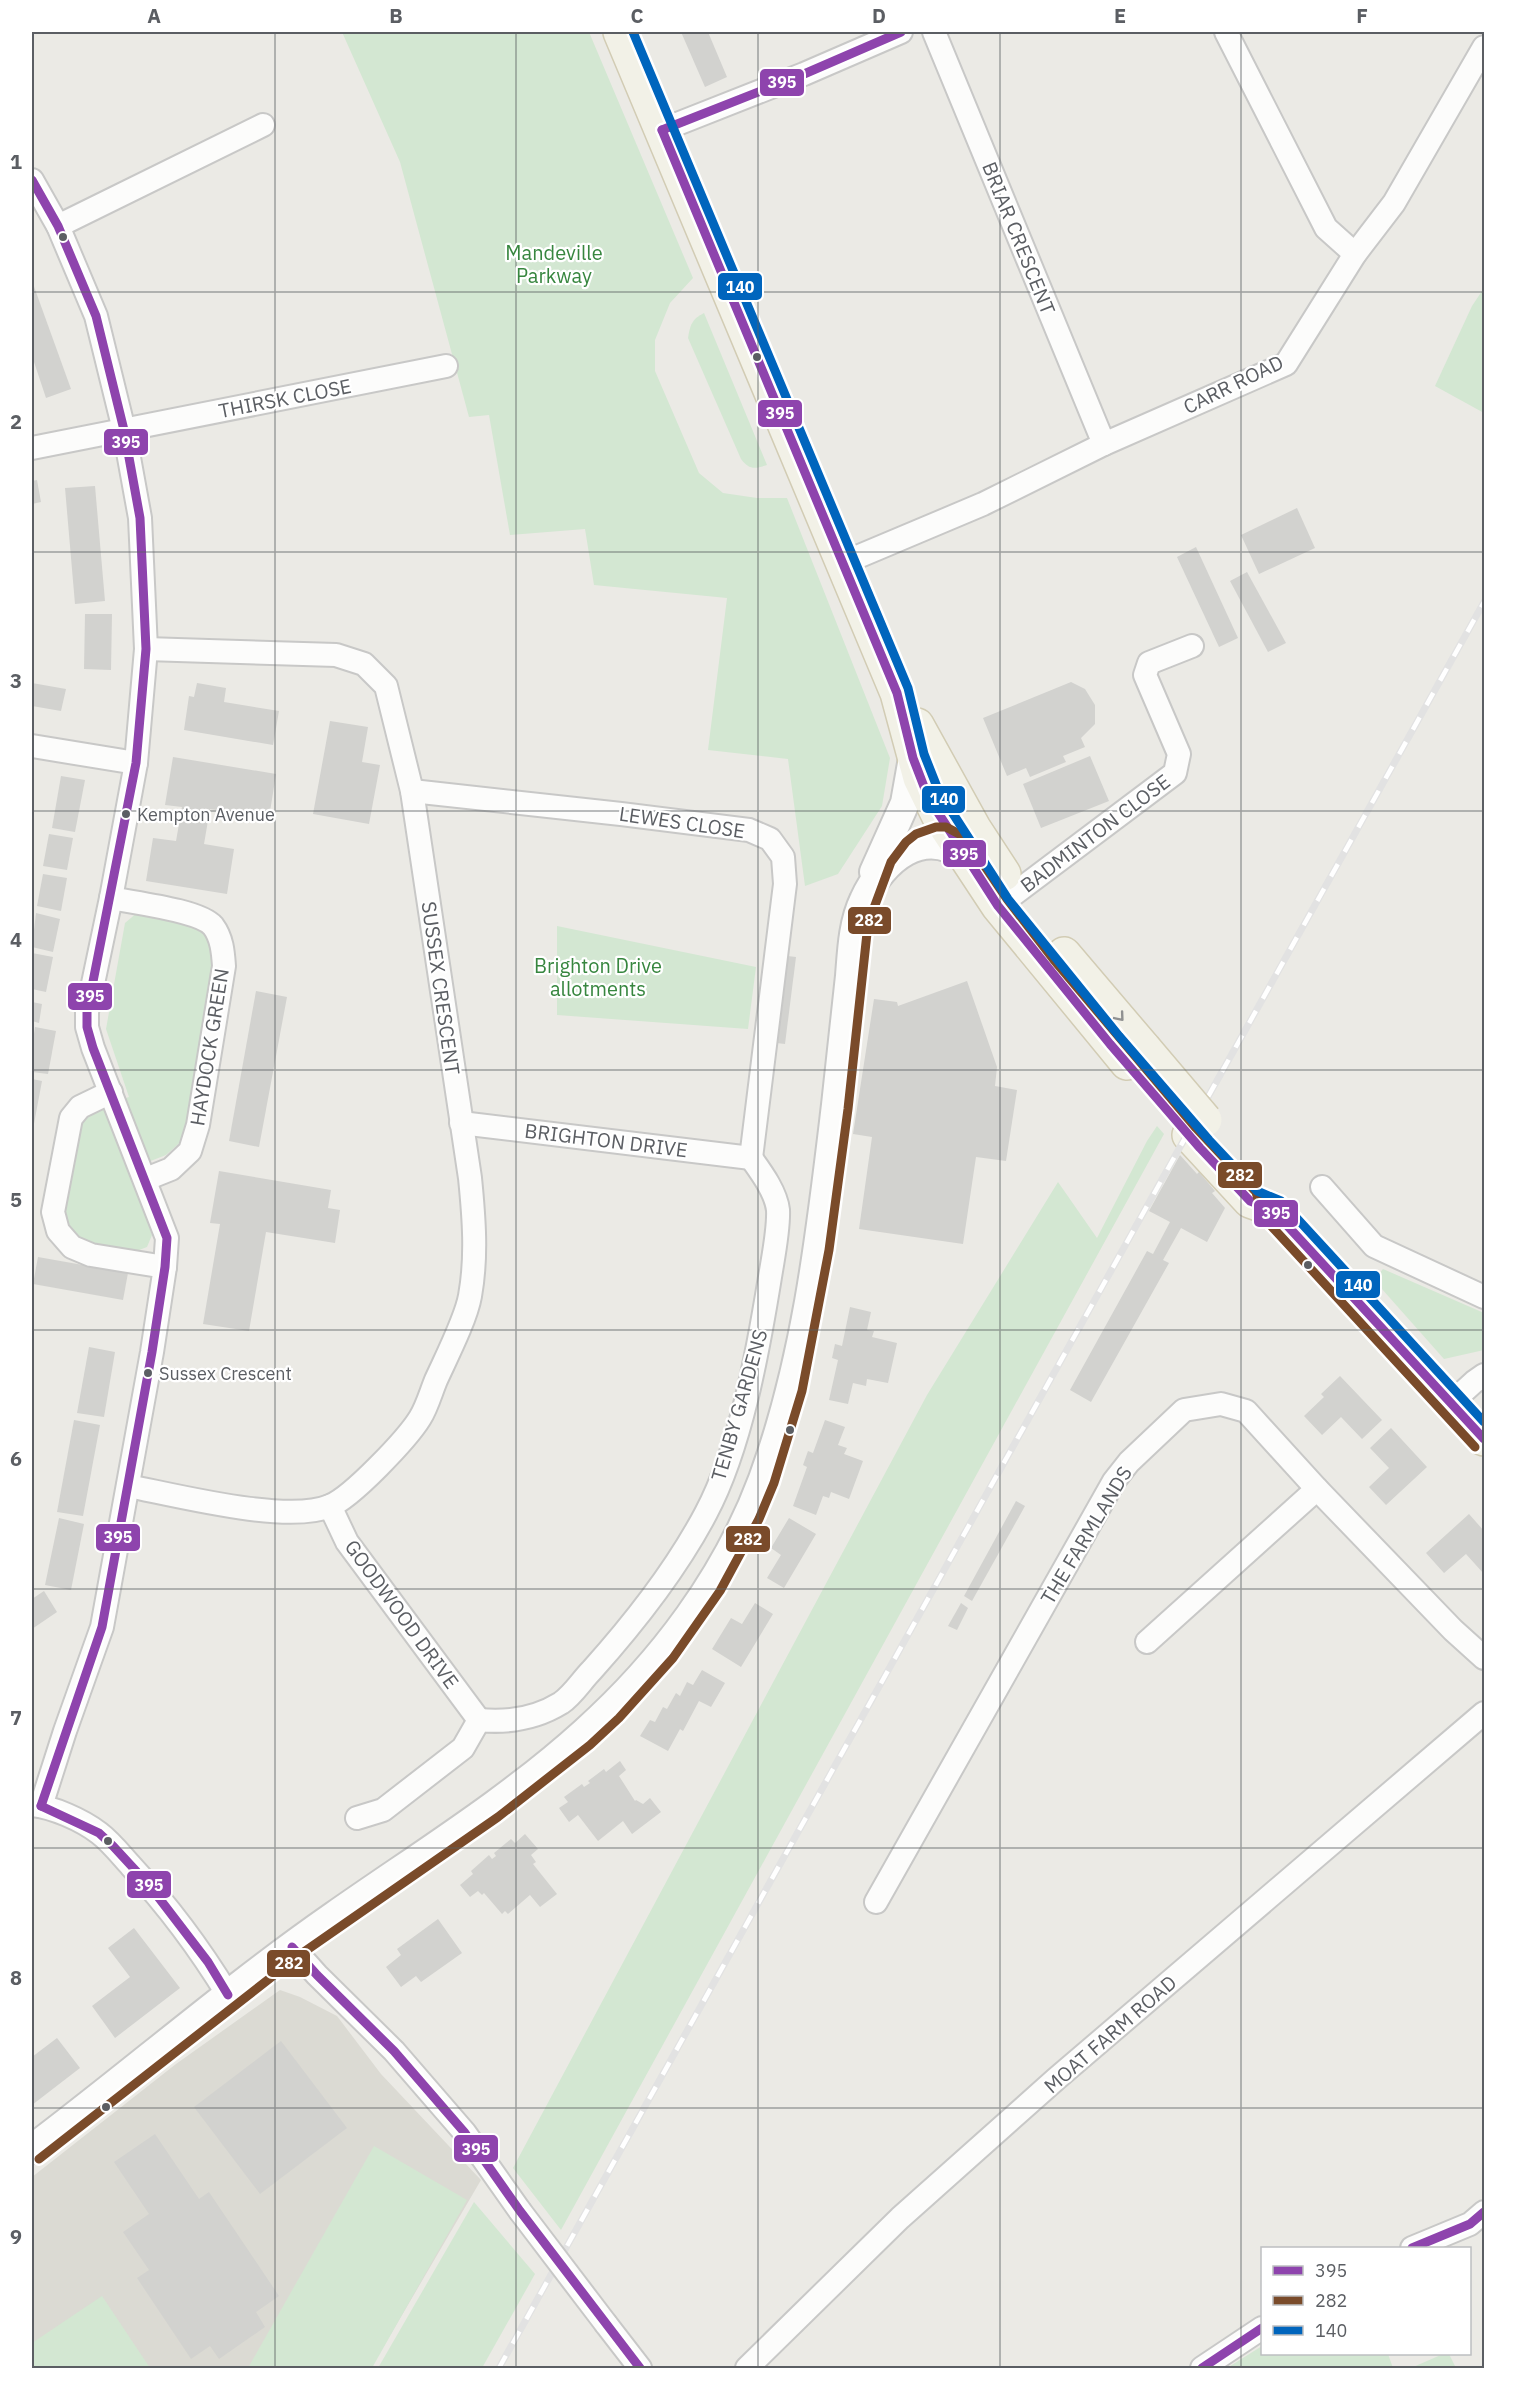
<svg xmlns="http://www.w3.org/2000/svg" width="1516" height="2400" font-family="'IBM Plex Sans',sans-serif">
<rect width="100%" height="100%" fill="#ebeae5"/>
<path fill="#dbdad3" d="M280 1990 300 1997 337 2016 381 2074 481 2180 371 2368H32V2177L176 2064Z"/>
<g fill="#d3e7d2">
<path d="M342 32H589L693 278 670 303 655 340V371L699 473 723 493 757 498H787L890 758 882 806 838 874 805 886 788 759 708 750 727 598 594 585 585 529 510 535 489 415 469 417 400 162Z"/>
<path d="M1484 288V413L1435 386 1472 306Z"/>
<path d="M704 313 767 465C755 469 749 470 741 459L688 338C690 325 692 319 704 313Z"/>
<path d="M138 912 192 922 210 936 214 962 184 1139 166 1155 130 1169 152 1235 147 1247 134 1252 82 1241 68 1229 61 1210 77 1121 97 1107 129 1097 106 1029 125 923Z"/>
<path d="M557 926 756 967 748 1029 557 1015Z"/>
<path d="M1157 1126 1164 1134 561 2230 513 2168 927 1395 1058 1182 1097 1238 1147 1141Z"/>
<path d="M1383 1269 1484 1313V1350L1444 1359 1374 1280Z"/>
<path d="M374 2146 467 2200 372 2368H248Z"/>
<path d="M474 2202 535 2274 482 2368H378Z"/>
<path d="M102 2296 150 2368H32V2343Z"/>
<path d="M1262 2346V2354H1388L1393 2368H1227Z"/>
<path d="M1443 2354H1449L1456 2368H1411Z"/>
</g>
<g fill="#d2d2cf">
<path d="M681 32H708L727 77 705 87Z"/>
<path d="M32 281 71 389 46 398 32 356Z"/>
<path d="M37 480 41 502 32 504V481Z"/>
<path d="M95 486 105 601 75 604 65 488Z"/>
<path d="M1297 508 1315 548 1259 574 1241 535Z"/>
<path d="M1196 547 1238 638 1219 647 1177 557Z"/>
<path d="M1247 572 1286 643 1268 652 1230 581Z"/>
<path d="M85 614H112L111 670 84 669Z"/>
<path d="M1071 682 1085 689 1095 705V724L1081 738 1085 747 1063 756 1066 762 1030 777 1026 768 1007 776 983 718Z"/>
<path d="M32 683 66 689 61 711 32 706Z"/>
<path d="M197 683 226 688 224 702 279 711 273 745 184 730 189 696 194 697Z"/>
<path d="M330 721 368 727 362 762 380 765 369 824 313 814Z"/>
<path d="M1090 756 1109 801 1041 828 1023 784Z"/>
<path d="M173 757 276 774 269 818 210 809 204 844 234 849 227 894 146 881 153 838 176 841 182 807 165 805Z"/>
<path d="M61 776 85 780 75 832 52 828Z"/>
<path d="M49 834 73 838 67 870 43 866Z"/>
<path d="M43 874 67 878 61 911 37 906Z"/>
<path d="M36 913 60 919 53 952 32 947Z"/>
<path d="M32 953 53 957 46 992 32 989Z"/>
<path d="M779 955 796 957 785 1044 768 1042Z"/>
<path d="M967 981 997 1067 995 1086 1017 1090 1006 1161 976 1157 963 1244 859 1229 872 1137 853 1134 874 999 897 1002 898 1006Z"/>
<path d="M256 991 287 997 259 1147 229 1141Z"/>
<path d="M32 1002 42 1004 39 1023 32 1021Z"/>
<path d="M35 1027 56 1031 48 1074 32 1072V1047Z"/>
<path d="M32 1079 42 1081 33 1129H32Z"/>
<path d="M1180 1155 1197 1174 1199 1172 1215 1191 1212 1193 1225 1208 1207 1242 1181 1228 1163 1260 1169 1263 1091 1402 1070 1390 1147 1251 1153 1254 1170 1222 1149 1211Z"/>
<path d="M219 1171 331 1190 328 1208 340 1210 335 1243 266 1232 249 1331 203 1324 220 1224 210 1223Z"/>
<path d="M38 1257 128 1273 123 1300 33 1284Z"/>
<path d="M850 1307 871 1312 867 1330 874 1331 872 1337 897 1343 888 1383 867 1379 866 1386 853 1383 848 1404 829 1400 838 1360 832 1358 835 1344 842 1346Z"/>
<path d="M89 1347 115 1352 104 1417 77 1413Z"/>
<path d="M1340 1376 1382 1420 1362 1439 1341 1417 1322 1435 1304 1416 1324 1397 1321 1394Z"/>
<path d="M74 1420 100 1425 83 1516 57 1512Z"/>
<path d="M825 1420 845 1427 838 1445 847 1448 844 1454 863 1461 849 1499 831 1492 829 1498 823 1496 816 1515 793 1506 807 1467 803 1465 808 1451 813 1453Z"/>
<path d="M1391 1428 1427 1467 1386 1505 1369 1487 1389 1468 1370 1448Z"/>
<path d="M1016 1501 1025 1506 972 1601 964 1596Z"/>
<path d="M1469 1514 1484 1531V1574L1466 1554 1444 1573 1426 1553Z"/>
<path d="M59 1518 84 1524 71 1590 45 1585Z"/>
<path d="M789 1518 816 1534 784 1588 767 1578 781 1555 771 1548Z"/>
<path d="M44 1591 57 1612 32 1629V1599Z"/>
<path d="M755 1603 773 1614 741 1667 712 1649 731 1618 742 1624Z"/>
<path d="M961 1603 968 1608 957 1630 948 1626Z"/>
<path d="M702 1670 725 1683 711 1707 699 1701 683 1731 680 1729 668 1751 640 1736 650 1720 655 1722 663 1707 667 1709 676 1693 680 1696 687 1682 693 1685Z"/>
<path d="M620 1761 626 1770 619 1776 635 1801 636 1800 643 1804 650 1798 661 1812 632 1834 623 1821 598 1841 578 1815 569 1822 559 1808 568 1802 564 1797 582 1784 584 1787 590 1783 588 1781 604 1769 606 1772Z"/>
<path d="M525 1834 538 1849 531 1855 536 1862 533 1864 557 1894 540 1907 530 1895 508 1914 505 1911 502 1914 484 1893 482 1895 478 1891 470 1897 460 1885 473 1874 471 1871 489 1855 492 1859 496 1856 494 1853 511 1839 515 1843Z"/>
<path d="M438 1919 462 1953 421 1982 416 1976 401 1987 386 1967 401 1955 397 1949Z"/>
<path d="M134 1928 180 1988 115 2038 92 2006 130 1977 108 1948Z"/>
<path d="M57 2038 80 2068 32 2105V2057Z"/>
<path d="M281 2041 347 2128 260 2194 194 2107Z"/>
<path d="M155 2134 199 2199 209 2192 279 2296 256 2312 265 2327 219 2359 210 2346 191 2359 137 2278 149 2270 123 2232 149 2214 114 2162Z"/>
</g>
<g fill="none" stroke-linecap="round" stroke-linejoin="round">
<g stroke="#c8c8c7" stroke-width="26">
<g id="minor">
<path d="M934 32 1104 444"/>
<path d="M1226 32 1326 228 1355 254"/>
<path d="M662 130 804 74 901 32"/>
<path d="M32 180 58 226 96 316 124 430 140 518 146 649 136 763 111 898 87 1012V1027L93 1048 167 1238 165 1267 152 1352 102 1627 65 1731 41 1806"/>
<path d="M58 226 263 125"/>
<path d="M32 448 446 366"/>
<path d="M843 563 983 504 1104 444 1286 364 1355 254 1394 203 1484 47"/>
<path d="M32 746 136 763"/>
<path d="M412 791 621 814 749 830 770 839 783 857 785 884 751 1158"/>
<path d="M111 898C134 903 199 910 213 926 222 938 223 952 224 966L198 1125 190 1151 171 1169 146 1179"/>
<path d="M998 906 1175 773 1179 754 1145 675 1149 663 1192 646"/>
<path d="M111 1092 80 1107 71 1118 53 1212 58 1231 72 1247 91 1255 165 1267"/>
<path d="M461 1123 751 1158"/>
<path d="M1322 1187 1374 1246 1484 1297"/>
<path d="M1451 1403 1474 1382 1484 1375"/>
<path d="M128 1486C175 1495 287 1524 330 1506 352 1497 407 1439 420 1418 427 1407 431 1392 436 1380 446 1358 466 1319 470 1296 477 1257 474 1218 470 1178L412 791 386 686 364 664 336 655 146 649"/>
<path d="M330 1506 347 1542 479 1720"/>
<path d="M1147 1642 1317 1489"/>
<path d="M479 1720C508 1723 535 1719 561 1703 573 1695 582 1680 592 1670 635 1622 676 1570 706 1513 741 1447 758 1351 770 1277 773 1258 779 1229 778 1210 776 1192 761 1172 751 1158"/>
<path d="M32 1805C53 1807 82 1820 99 1833 111 1842 121 1855 131 1866 167 1905 200 1949 228 1995"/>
<path d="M357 1818 383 1810 463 1748 479 1720"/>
<path d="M876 1902 1114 1481 1129 1462 1184 1410 1221 1404 1246 1411 1317 1489 1453 1630 1484 1658"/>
<path d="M292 1947 317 1975 394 2051 465 2133 520 2211"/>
<path d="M1412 2248 1470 2224 1484 2212"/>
<path d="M606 2324 640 2368"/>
<path d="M747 2368 900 2218 1056 2079 1484 1713"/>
<path d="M1202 2368 1262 2328"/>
</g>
</g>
<g stroke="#c8c8c7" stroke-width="32">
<g id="tertiary">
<path d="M874 872 905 803 913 758"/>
<path d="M32 2149C133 2073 229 1989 334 1916 418 1857 509 1801 585 1732 662 1663 727 1576 763 1479 807 1359 821 1231 836 1105 841 1062 845 1019 850 976 852 950 853 923 864 900 882 860 924 824 966 858"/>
</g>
</g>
<g stroke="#d2ccb4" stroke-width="36">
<g id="primary">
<path d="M620 32 897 693 920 778 938 815 998 906 1127 1063"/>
<path d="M917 725 974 828 1004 874"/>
<path d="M1064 954 1144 1048"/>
<path d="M1189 1135 1250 1201 1272 1209 1484 1439"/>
</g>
</g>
<use href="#minor" stroke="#fcfcfb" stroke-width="22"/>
<use href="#tertiary" stroke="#fcfcfb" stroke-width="28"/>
<use href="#primary" stroke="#f2f1e7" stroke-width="33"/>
<g stroke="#e2e2e2" stroke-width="7">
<path id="rail" d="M499 2368 1484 602"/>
</g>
<use href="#rail" stroke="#fff" stroke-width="4.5" stroke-dasharray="14" stroke-linecap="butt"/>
<g stroke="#c8c8c7" stroke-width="26" stroke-linecap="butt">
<path id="minor-bridge" d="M520 2211 606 2324"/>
</g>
<g stroke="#d2ccb4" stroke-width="36" stroke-linecap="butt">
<path id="primary-bridge" d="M1144 1048 1205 1120"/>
</g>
<use href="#minor-bridge" stroke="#fcfcfb" stroke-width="22"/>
<use href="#primary-bridge" stroke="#f2f1e7" stroke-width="33"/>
<g stroke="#fff" stroke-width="14">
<g id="bus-1">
<path d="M662 130 897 693 913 758 928 797 998 906 1110 1044 1200 1148 1250 1201 1272 1209 1484 1439"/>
<path d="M662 130 804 74 901 32"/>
<path d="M32 180 58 226 96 316 124 430 140 518 146 649 136 763 87 1012V1027L93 1048 167 1238 165 1267 152 1352 102 1627 41 1806"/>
<path d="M41 1806 99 1833 113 1846 149 1885 208 1962 228 1995"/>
<path d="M292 1947 317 1975 394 2051 465 2133 520 2211 640 2368"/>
<path d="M1412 2248 1470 2224 1484 2212"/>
<path d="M1202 2368 1262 2328"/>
</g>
</g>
<g stroke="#fff" stroke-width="14">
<path id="bus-2" d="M39 2159 301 1954 498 1817 590 1745 619 1718 673 1658 720 1591 759 1519 774 1483 802 1391 829 1250 848 1109 868 924 891 862 906 842 916 834 936 827H946L965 837 1007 899 1054 960 1196 1128 1256 1192 1263 1217 1475 1447"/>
</g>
<g stroke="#fff" stroke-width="14">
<path id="bus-3" d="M633 32 908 688 924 754 939 792 1008 899 1119 1036 1209 1140 1257 1191 1281 1201 1484 1422"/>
</g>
<use href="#bus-1" stroke="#8e44ad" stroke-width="9"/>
<use href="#bus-2" stroke="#7a4b2a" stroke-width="9"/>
<use href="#bus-3" stroke="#0065bd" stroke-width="9"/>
</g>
<defs><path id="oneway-chevron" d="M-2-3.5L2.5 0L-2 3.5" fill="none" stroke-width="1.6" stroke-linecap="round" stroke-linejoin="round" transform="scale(1.5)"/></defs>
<use stroke="#909191" href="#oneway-chevron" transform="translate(1120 1017) rotate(50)"/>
<path fill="none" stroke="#5b5e63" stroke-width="1.5" stroke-opacity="0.55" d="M275 32V2368M516 32V2368M758 32V2368M1000 32V2368M1241 32V2368M32 292H1484M32 552H1484M32 811H1484M32 1070H1484M32 1330H1484M32 1589H1484M32 1848H1484M32 2108H1484"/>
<g fill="#5b5e63" stroke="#fff" stroke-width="2">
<circle cx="63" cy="237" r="5"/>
<circle cx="757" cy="357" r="5"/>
<circle cx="126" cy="814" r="5"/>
<circle cx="1308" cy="1265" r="5"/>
<circle cx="148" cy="1373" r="5"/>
<circle cx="790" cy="1430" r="5"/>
<circle cx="108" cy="1841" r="5"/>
<circle cx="106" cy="2107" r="5"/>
</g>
<g text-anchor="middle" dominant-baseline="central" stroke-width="4.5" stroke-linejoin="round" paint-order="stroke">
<g font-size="18" fill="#5b5e63" stroke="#fff" text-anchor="start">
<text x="137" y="814">Kempton Avenue</text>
<text x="159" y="1373">Sussex Crescent</text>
</g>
<g font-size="20" fill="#5b5e63" stroke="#fff">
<text transform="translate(1019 238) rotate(68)">BRIAR CRESCENT</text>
<text transform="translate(1233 384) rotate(-26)">CARR ROAD</text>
<text transform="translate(285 398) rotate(-11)">THIRSK CLOSE</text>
<text transform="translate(682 822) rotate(8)">LEWES CLOSE</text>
<text transform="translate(1095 833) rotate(-37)">BADMINTON CLOSE</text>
<text transform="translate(441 988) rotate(82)">SUSSEX CRESCENT</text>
<text transform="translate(209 1047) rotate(-81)">HAYDOCK GREEN</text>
<text transform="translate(606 1140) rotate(7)">BRIGHTON DRIVE</text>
<text transform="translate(739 1405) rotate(-74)">TENBY GARDENS</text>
<text transform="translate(1086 1535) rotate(-59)">THE FARMLANDS</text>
<text transform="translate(402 1614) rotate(54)">GOODWOOD DRIVE</text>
<text transform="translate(1110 2034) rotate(-41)">MOAT FARM ROAD</text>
</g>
<g font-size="20" fill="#37863f" stroke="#fff">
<text x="554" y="252">Mandeville<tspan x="554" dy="23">Parkway</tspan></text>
<text x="598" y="965">Brighton Drive<tspan x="598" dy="23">allotments</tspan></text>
</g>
</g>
<g stroke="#fff" stroke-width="2">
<rect x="759" y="68" width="46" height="29" rx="6" fill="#8e44ad"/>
<rect x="717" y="272" width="46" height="29" rx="6" fill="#0065bd"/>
<rect x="757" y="399" width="46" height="29" rx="6" fill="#8e44ad"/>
<rect x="103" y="428" width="46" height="28" rx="6" fill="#8e44ad"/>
<rect x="921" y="785" width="45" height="29" rx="6" fill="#0065bd"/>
<rect x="942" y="839" width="45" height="29" rx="6" fill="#8e44ad"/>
<rect x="847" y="906" width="45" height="29" rx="6" fill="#7a4b2a"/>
<rect x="67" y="982" width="46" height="29" rx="6" fill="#8e44ad"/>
<rect x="1217" y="1161" width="46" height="28" rx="6" fill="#7a4b2a"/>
<rect x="1253" y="1199" width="46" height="29" rx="6" fill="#8e44ad"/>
<rect x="1335" y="1270" width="46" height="29" rx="6" fill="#0065bd"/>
<rect x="95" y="1523" width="46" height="29" rx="6" fill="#8e44ad"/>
<rect x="725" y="1525" width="46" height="28" rx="6" fill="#7a4b2a"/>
<rect x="126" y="1870" width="46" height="29" rx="6" fill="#8e44ad"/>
<rect x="266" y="1949" width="45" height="29" rx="6" fill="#7a4b2a"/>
<rect x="453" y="2134" width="46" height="29" rx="6" fill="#8e44ad"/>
</g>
<g font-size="16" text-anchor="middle" font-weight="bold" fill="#fff">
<text x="782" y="88">395</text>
<text x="740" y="293">140</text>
<text x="780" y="419">395</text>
<text x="126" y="448">395</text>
<text x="944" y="805">140</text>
<text x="964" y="860">395</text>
<text x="869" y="926">282</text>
<text x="90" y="1002">395</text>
<text x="1240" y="1181">282</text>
<text x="1276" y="1219">395</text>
<text x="1358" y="1291">140</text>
<text x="118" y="1543">395</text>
<text x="748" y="1545">282</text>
<text x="149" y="1891">395</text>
<text x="289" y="1969">282</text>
<text x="476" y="2155">395</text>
</g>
<rect width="1516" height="2400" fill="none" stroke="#ffffff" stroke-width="66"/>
<rect x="1261" y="2247" width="210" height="108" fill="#ffffff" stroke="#bdbfc1" stroke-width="1.5"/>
<rect x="1273" y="2266" width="30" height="9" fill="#8e44ad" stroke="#bdbfc1" stroke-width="1.5"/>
<text x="1315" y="2277" font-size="18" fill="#5b5e63">395</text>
<rect x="1273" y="2296" width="30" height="9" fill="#7a4b2a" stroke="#bdbfc1" stroke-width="1.5"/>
<text x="1315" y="2307" font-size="18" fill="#5b5e63">282</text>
<rect x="1273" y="2326" width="30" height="9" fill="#0065bd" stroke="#bdbfc1" stroke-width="1.5"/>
<text x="1315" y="2337" font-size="18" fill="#5b5e63">140</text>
<rect x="33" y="33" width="1450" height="2334" fill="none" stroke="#5b5e63" stroke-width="2"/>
<g font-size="20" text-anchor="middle" font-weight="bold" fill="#5b5e63">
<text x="154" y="23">A</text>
<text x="396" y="23">B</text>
<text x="637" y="23">C</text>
<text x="879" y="23">D</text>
<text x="1120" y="23">E</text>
<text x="1362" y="23">F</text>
<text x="16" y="169">1</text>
<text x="16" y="429">2</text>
<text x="16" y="688">3</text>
<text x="16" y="947">4</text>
<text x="16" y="1207">5</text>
<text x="16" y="1466">6</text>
<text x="16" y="1725">7</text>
<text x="16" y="1985">8</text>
<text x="16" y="2244">9</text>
</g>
</svg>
